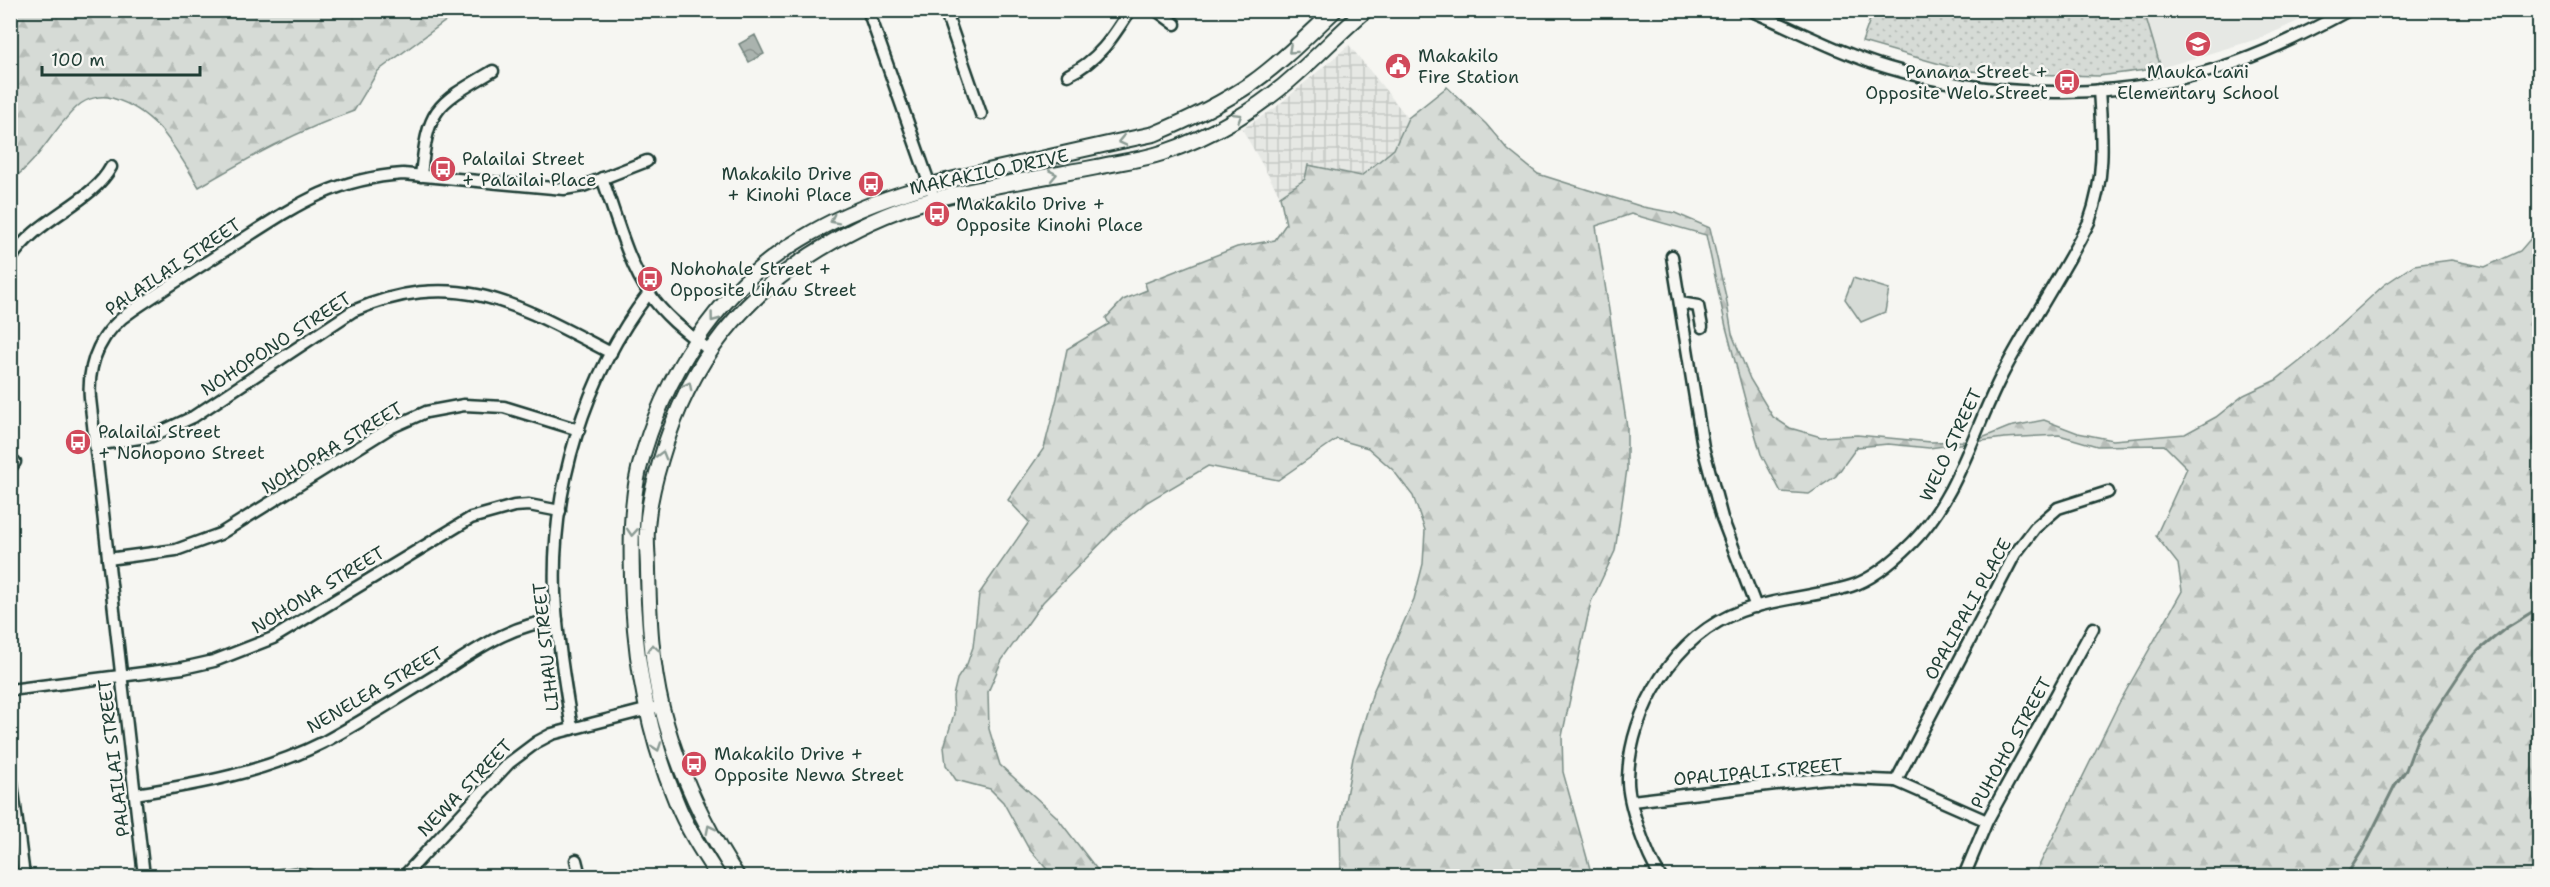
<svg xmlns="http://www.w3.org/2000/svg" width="2550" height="887" font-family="'Shantell Sans',sans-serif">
<defs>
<pattern id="industrial-grid" width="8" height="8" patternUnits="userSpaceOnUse" patternTransform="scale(1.5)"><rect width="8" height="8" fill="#e6e8e4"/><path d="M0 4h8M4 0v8" fill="none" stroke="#c5c8c4"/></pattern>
<pattern id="forest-firs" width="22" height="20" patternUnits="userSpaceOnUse" patternTransform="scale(1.5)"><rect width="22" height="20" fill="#d6dbd6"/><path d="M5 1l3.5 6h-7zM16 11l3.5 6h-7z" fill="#b7bdb8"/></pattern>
<pattern id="park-dots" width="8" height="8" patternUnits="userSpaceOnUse" patternTransform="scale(1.5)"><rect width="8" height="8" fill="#d6dbd6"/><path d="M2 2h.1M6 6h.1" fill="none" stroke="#b7bdb8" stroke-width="1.8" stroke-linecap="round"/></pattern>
<pattern id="water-waves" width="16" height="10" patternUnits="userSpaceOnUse" patternTransform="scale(1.5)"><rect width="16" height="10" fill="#aab3ae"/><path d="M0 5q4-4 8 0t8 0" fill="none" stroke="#8a938e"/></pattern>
</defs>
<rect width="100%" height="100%" fill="#f6f6f2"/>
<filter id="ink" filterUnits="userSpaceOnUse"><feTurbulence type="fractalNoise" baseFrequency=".0167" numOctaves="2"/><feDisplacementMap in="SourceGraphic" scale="12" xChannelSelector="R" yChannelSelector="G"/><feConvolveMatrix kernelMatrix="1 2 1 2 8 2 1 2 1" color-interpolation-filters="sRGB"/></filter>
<g filter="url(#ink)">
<path fill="#e6e8e4" d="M2144 11H2320L2261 38 2161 68Z"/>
<path fill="url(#industrial-grid)" d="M1349 45 1408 118 1395 149 1361 176 1308 165 1305 179 1280 196 1242 129 1275 108Z"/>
<path fill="#d6dbd6" stroke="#7a8c85" stroke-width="1.5" d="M1853 278 1889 289 1885 312 1861 322 1845 299Z"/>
<g fill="url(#forest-firs)" stroke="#7a8c85" stroke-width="1.5">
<path d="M11 10H459V11L378 71 354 111C299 130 248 158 199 187 175 149 159 112 112 98 101 95 87 98 78 106 53 128 40 161 11 180Z"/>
<path d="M1447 87 1486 124 1508 150 1538 174 1643 207 1675 213 1710 228 1726 297 1732 334 1750 379 1773 417 1790 428 1821 437 1857 435 1931 442 1966 441 1982 438 2009 427 2044 420 2078 433 2113 440 2185 434 2216 417 2244 395 2276 380 2304 358 2384 285 2414 265 2451 260 2485 267 2520 251 2539 229V876H2034L2118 705 2182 591 2178 564 2156 536 2187 468 2164 445 2097 446 2059 435 2004 438 1929 448 1888 444 1857 447 1836 476 1809 494 1781 492 1761 454 1747 407 1726 327 1706 235 1631 214 1596 226 1627 427V469L1615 551 1591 602 1562 736 1563 772 1592 876H1341L1340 828 1353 758 1373 692 1414 599 1423 564 1425 530 1413 496 1393 470 1368 448 1337 439 1278 480 1208 466 1147 502 1120 524 1043 602 1002 660 988 692 989 729 1000 765 1056 816 1102 876H1053L1029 849 1003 802 990 789 956 780 946 765 944 747 954 714 953 696 957 679 967 664 973 647 979 594 1029 522 1008 500 1044 448 1057 398 1067 349 1109 324 1106 318 1123 300 1147 290 1145 283 1237 247 1275 240 1286 224 1280 196 1305 179 1308 165 1361 176 1394 149 1408 118Z"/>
</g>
<path fill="url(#park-dots)" stroke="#7a8c85" stroke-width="1.5" d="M1873 11H2144L2161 68 2099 76 1992 73 1961 70 1862 42Z"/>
<path fill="url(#water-waves)" stroke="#72847d" stroke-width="1.5" d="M755 35 764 54 749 62 739 44Z"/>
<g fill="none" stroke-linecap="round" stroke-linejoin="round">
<g stroke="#72847d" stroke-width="3">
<path d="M10 12 13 10"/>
<path d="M2346 876 2363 849 2395 785 2406 770 2418 737 2467 663 2479 650 2506 628 2540 607"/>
</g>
<g stroke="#1f3d34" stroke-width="15">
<g id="minor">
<path d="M868 10 932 191"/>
<path d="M945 10 981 114"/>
<path d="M1156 10 1175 24"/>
<path d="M1750 10C1796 30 1842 54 1889 68 2000 101 2128 101 2237 62 2276 48 2312 30 2349 10"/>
<path d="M1068 75C1098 61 1113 37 1130 10"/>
<path d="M421 176C428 107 435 105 493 71"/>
<path d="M602 178C615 212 628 264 649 293 664 316 687 333 709 350"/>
<path d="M1672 256 1703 447 1722 518 1756 607"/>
<path d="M10 260C36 218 92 203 111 167"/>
<path d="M1680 303 1698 306 1702 327"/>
<path d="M95 445 152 436 193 417 353 311C458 266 518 305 611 353"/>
<path d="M10 468 15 462"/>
<path d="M108 559 176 550 220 534 390 428 426 412 464 405 504 407 579 430"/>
<path d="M10 690 183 668 214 661 273 638 471 518 514 506 529 505 560 511"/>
<path d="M572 729C565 684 557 639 555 593 551 488 585 376 649 293"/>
<path d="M10 768 24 876"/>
<path d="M1896 781 2015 554 2035 528 2058 508 2108 492"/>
<path d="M135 794C200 784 265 772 324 742 363 721 400 697 438 674 476 650 511 624 557 620"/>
<path d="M1632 801 1827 778 1896 781 1987 821"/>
<path d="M576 860 580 876"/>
<path d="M144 876 90 398C87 361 102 330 133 310 167 287 202 265 237 243 295 206 332 179 403 174L564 189 583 186 647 161"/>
<path d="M273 876 294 874 311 876"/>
<path d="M404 876 509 763 537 742 552 734 653 708"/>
<path d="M1660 876C1647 856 1627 803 1628 778 1630 710 1675 635 1741 611 1776 598 1815 597 1851 586 1874 579 1897 558 1913 542 1958 496 1973 431 2002 375 2029 323 2063 274 2089 222 2106 175 2102 137 2099 90"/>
<path d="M1964 876 1987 821 2093 628"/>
</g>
</g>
<g stroke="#1f3d34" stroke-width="18">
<g id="major">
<path d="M718 876C703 853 686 827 676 801 646 730 634 654 632 578 631 542 631 504 639 469 662 378 718 288 801 239 866 199 937 182 1010 166 1058 155 1106 144 1154 134 1188 120 1221 104 1252 83 1282 62 1308 35 1335 10"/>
<path d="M737 876C704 826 677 767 662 708 651 663 649 616 648 570 648 557 646 543 647 530 648 507 654 482 661 459 689 361 743 293 832 242 865 223 898 208 935 199 988 186 1043 177 1097 167 1118 162 1141 160 1162 153 1211 137 1260 108 1298 73 1321 53 1342 30 1366 10"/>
</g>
</g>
<use href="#minor" stroke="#f6f6f2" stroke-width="10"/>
<use href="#major" stroke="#f6f6f2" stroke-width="14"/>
</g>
<defs><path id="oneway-chevron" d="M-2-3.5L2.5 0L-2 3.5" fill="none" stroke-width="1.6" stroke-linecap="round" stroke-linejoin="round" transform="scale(1.5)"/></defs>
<g stroke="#8a9a93">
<use href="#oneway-chevron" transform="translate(1292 50) rotate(138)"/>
<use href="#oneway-chevron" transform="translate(1238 117) rotate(-32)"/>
<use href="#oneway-chevron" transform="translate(1122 141) rotate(167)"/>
<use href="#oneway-chevron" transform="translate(1053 175) rotate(-11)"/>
<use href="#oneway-chevron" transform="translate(834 220) rotate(153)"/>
<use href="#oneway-chevron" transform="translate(714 318) rotate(127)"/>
<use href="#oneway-chevron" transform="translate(688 386) rotate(-63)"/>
<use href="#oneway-chevron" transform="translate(662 455) rotate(-74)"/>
<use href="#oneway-chevron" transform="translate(632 532) rotate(94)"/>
<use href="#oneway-chevron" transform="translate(653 648) rotate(-98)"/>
<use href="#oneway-chevron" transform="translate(657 747) rotate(71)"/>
<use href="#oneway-chevron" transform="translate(710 829) rotate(-117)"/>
</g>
</g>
<defs>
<g id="school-disc" transform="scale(1.35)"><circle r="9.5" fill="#d1495b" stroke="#f6f6f2"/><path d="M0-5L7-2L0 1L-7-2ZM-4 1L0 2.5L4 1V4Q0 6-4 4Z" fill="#fff"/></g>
<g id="civic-disc" transform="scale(1.35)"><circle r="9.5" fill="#d1495b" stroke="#f6f6f2"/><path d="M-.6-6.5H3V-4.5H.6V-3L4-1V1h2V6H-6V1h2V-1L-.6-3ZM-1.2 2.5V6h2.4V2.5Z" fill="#fff"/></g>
<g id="bus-disc" transform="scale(1.35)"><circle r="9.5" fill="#d1495b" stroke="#f6f6f2"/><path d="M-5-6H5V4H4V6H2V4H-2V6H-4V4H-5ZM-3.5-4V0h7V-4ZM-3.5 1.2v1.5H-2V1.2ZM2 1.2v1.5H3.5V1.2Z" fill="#fff"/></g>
</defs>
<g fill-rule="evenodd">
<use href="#school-disc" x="2198" y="44"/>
<use href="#civic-disc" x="1398" y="66"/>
<use href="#bus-disc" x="2067" y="82"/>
<use href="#bus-disc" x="443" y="169"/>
<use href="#bus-disc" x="871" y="184"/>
<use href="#bus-disc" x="937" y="214"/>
<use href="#bus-disc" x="650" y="279"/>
<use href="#bus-disc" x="78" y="442"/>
<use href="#bus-disc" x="694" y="764"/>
</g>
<g text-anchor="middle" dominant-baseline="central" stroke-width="5" stroke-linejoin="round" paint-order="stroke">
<g font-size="18" fill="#1f3d34" stroke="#f6f6f2" text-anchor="start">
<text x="1418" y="56">Makakilo<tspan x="1418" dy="21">Fire Station</tspan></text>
<text x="2048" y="72" text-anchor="end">Panana Street +<tspan x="2048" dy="21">Opposite Welo Street</tspan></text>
<text x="2198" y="72" text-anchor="middle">Mauka Lani<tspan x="2198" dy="21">Elementary School</tspan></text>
<text x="462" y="159">Palailai Street<tspan x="462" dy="21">+ Palailai Place</tspan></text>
<text x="852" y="174" text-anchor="end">Makakilo Drive<tspan x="852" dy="21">+ Kinohi Place</tspan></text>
<text x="956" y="204">Makakilo Drive +<tspan x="956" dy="21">Opposite Kinohi Place</tspan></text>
<text x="670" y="269">Nohohale Street +<tspan x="670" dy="21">Opposite Lihau Street</tspan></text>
<text x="98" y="432">Palailai Street<tspan x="98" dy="21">+ Nohopono Street</tspan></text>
<text x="714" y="754">Makakilo Drive +<tspan x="714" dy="21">Opposite Newa Street</tspan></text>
</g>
<g font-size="18" fill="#1f3d34" stroke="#f6f6f2">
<text transform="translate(989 172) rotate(-12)">MAKAKILO DRIVE</text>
<text transform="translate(173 267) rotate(-34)">PALAILAI STREET</text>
<text transform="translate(276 344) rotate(-33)">NOHOPONO STREET</text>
<text transform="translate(1951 445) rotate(-65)">WELO STREET</text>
<text transform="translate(332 448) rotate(-31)">NOHOPAA STREET</text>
<text transform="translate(318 590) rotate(-31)">NOHONA STREET</text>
<text transform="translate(1968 609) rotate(-61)">OPALIPALI PLACE</text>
<text transform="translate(546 647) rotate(-96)">LIHAU STREET</text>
<text transform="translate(375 690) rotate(-30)">NENELEA STREET</text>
<text transform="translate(2011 743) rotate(-61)">PUHOHO STREET</text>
<text transform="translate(114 758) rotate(-97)">PALAILAI STREET</text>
<text transform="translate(1758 772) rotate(-5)">OPALIPALI STREET</text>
<text transform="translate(465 788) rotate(-46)">NEWA STREET</text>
</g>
</g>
<rect width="2550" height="887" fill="none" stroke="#f6f6f2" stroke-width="36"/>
<rect x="18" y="18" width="2514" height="851" fill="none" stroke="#1f3d34" stroke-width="2" filter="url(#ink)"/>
<path d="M42 66v9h158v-9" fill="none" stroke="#1f3d34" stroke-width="3"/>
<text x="51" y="66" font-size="18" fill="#1f3d34" stroke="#f6f6f2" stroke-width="4.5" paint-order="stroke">100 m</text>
</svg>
